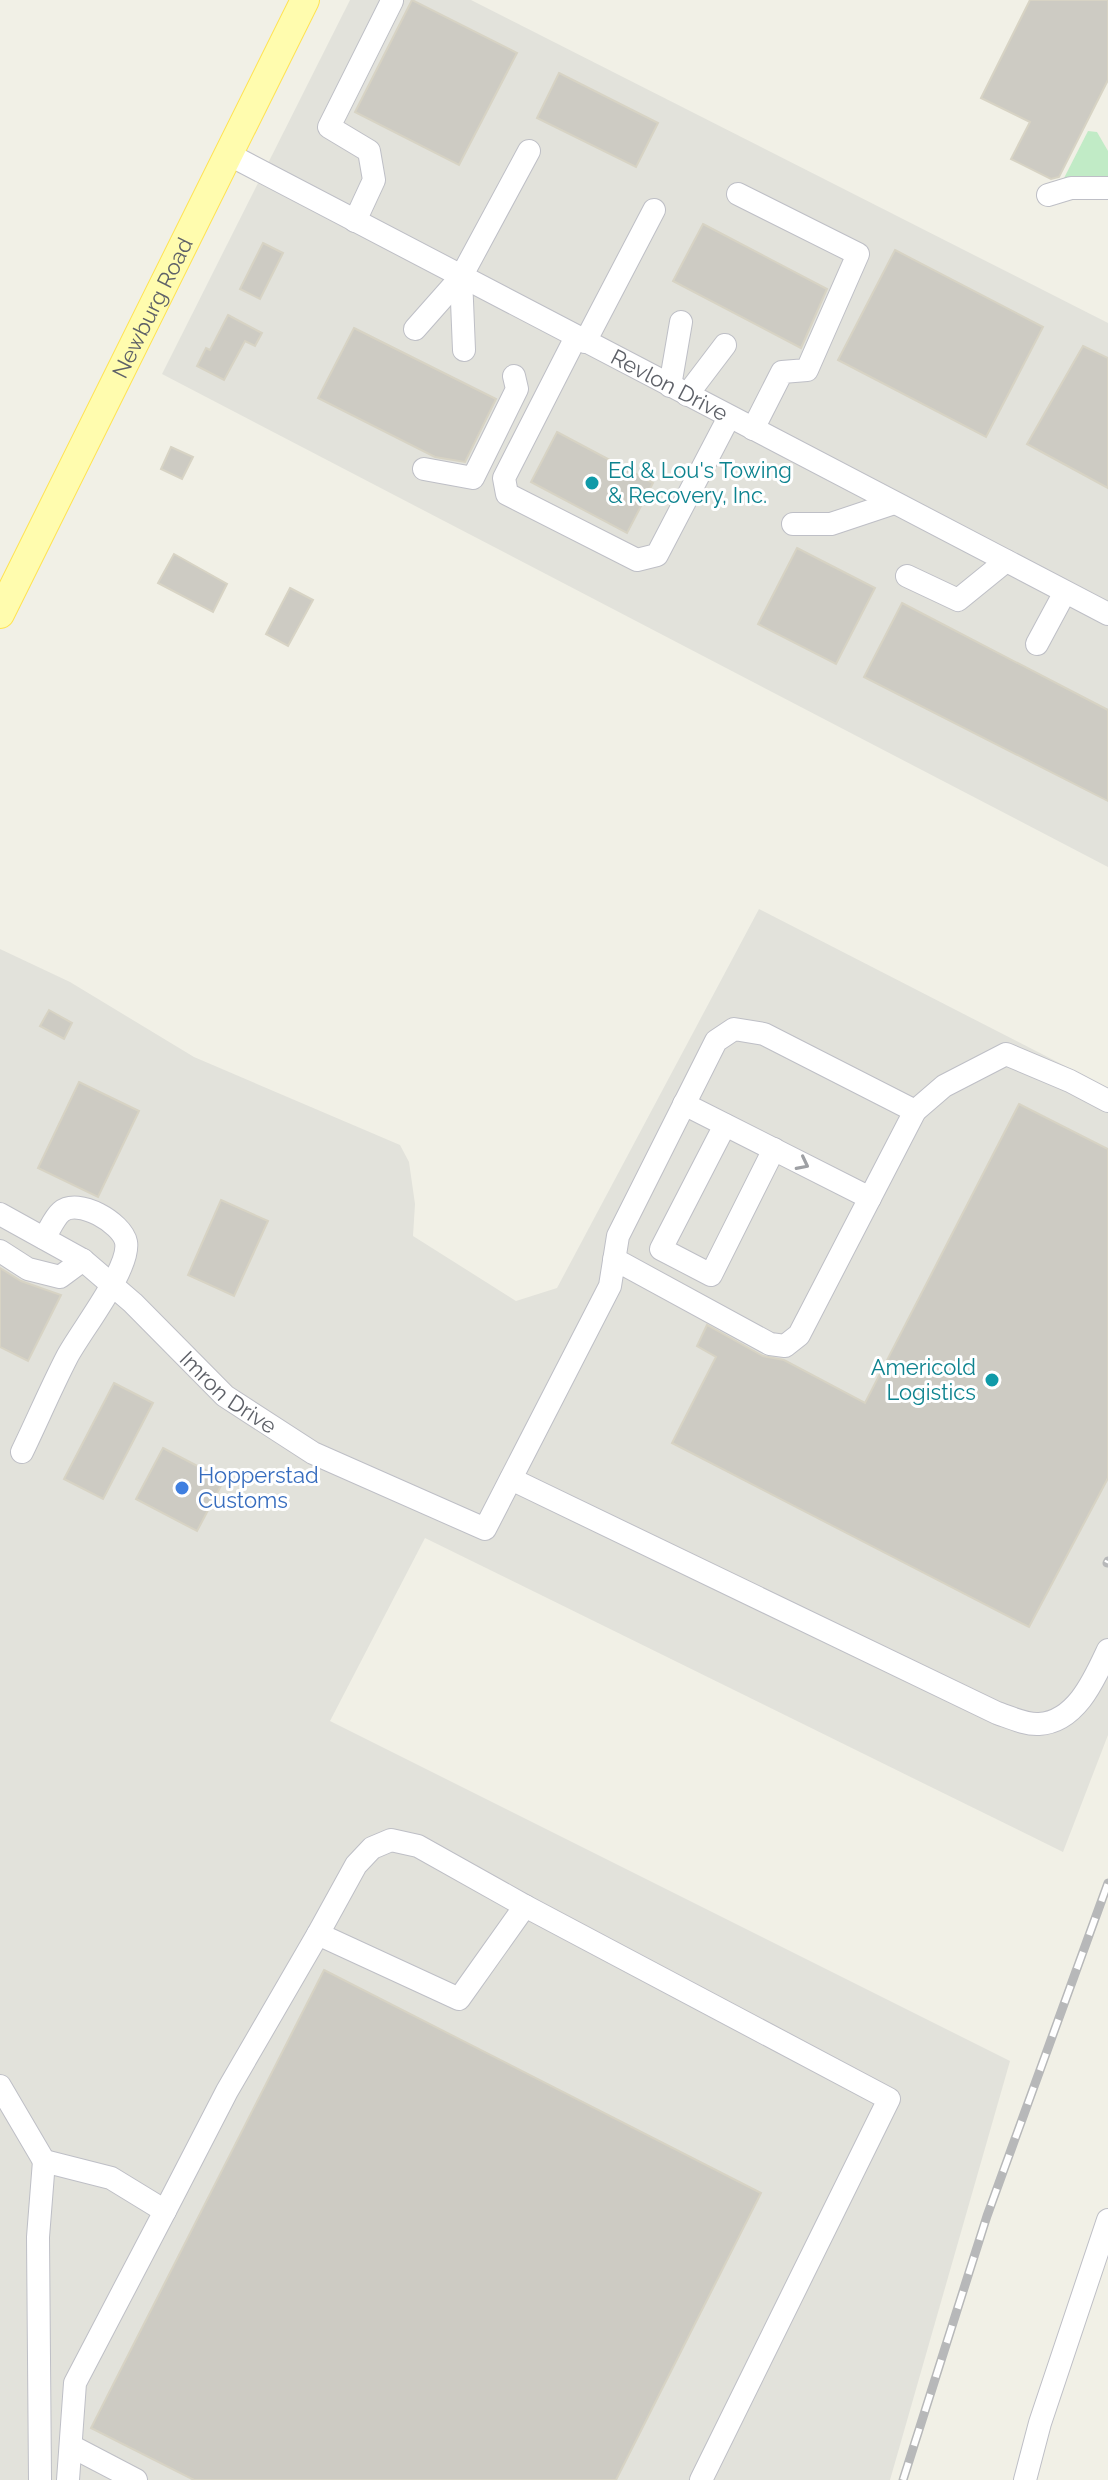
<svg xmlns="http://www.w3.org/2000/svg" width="1108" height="2480" font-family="Raleway,sans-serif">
<rect width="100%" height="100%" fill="#f1f0e6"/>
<g fill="#e2e2db">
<path d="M350 0H471L1108 323V867L162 374Z"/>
<path d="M759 909 1108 1088V1735L1063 1852 425 1538 330 1721 1010 2061 890 2480H0V949L70 982 194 1057 400 1145 409 1162 415 1204 413 1236 516 1301 557 1288Z"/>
</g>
<path fill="#c1ebc6" d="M1088 131 1097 132 1108 151V183L1062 182Z"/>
<g fill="#cdcbc3" stroke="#d7d3c4" stroke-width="2">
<path d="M412 0 517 53 459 165 355 112Z"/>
<path d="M1030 0H1108V80L1059 177 1051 179 1011 159 1030 122 981 98Z"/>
<path d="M559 73 658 123 636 167 537 118Z"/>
<path d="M703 224 827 289 801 348 673 281Z"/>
<path d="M263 243 283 253 260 299 240 289Z"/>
<path d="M895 250 1043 327 986 437 838 360Z"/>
<path d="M228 315 262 333 255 346 245 341 224 380 197 366 206 348 210 350Z"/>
<path d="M354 328 496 399 465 462 435 457 318 398Z"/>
<path d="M1083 346 1108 358V488L1027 444Z"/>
<path d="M557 432 653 483 627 533 531 482Z"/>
<path d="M171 447 193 457 182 479 161 469Z"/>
<path d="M797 548 875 588 836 664 758 624Z"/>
<path d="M174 554 227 584 213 612 158 583Z"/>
<path d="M290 588 313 600 288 646 266 634Z"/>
<path d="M902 603 1108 710V801L864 677Z"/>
<path d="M49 1010 72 1023 64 1039 40 1026Z"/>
<path d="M79 1082 139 1111 98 1197 38 1168Z"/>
<path d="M1019 1104 1108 1149V1478L1029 1627 672 1443 716 1357 697 1346 707 1325 763 1356 784 1360 865 1403Z"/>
<path d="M221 1200 268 1221 234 1296 188 1275Z"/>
<path d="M0 1268 21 1281 61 1295 28 1361 0 1347Z"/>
<path d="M114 1383 153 1403 103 1499 64 1479Z"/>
<path d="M163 1448 224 1480 197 1531 136 1499Z"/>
<path d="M324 1970 761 2193 616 2480H194L91 2428Z"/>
</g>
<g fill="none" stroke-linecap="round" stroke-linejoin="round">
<g stroke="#bebfc6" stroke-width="24">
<g id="minor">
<path id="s1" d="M230 155 1108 614"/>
<path d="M738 194 858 254 807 370 782 372 753 429"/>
<path d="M1048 195 1071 188H1108"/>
<path d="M355 221 374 180 369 151 329 127 392 1"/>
<path d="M461 277 464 350"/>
<path d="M415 329 461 277 529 151"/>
<path d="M576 337 504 478 507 494 637 560 657 555 729 417"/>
<path d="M585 342 654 210"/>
<path d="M670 386 681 322"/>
<path d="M687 395 725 345"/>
<path d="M424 469 473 478 517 389 514 376"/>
<path d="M793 524H831L894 503"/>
<path d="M907 576 958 600 1006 561"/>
<path d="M1037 644 1065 592"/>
<path d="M684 1104 870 1198"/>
<path d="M915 1111 944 1086 1006 1054 1070 1081 1108 1101"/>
<path d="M725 1125 661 1249 711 1275 774 1149"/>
<path id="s2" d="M0 1214 83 1260 133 1303 225 1396 313 1453 485 1529 610 1286 618 1236 716 1041 734 1029 764 1034 915 1111 799 1335 785 1346 770 1344 614 1259"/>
<path d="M0 1251 28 1269 60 1277 83 1260"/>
<path d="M22 1452C37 1421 51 1388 67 1357 80 1332 131 1268 126 1242 122 1223 78 1197 61 1212 54 1218 49 1231 44 1238"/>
<path d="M511 1479 997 1713C1009 1717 1026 1725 1039 1724 1076 1722 1094 1680 1108 1650"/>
<path d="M318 1934 356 1865 372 1848 391 1840 418 1846 525 1906"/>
<path d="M0 2086 44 2161"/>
<path d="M44 2161 111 2178 165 2211 227 2091 318 1934 459 1999 525 1906 889 2099 701 2480"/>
<path d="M71 2446 136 2480"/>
<path d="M40 2480 38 2237 44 2161"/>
<path d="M68 2480 75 2383 165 2211"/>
<path d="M1025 2480 1040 2423 1108 2220"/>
</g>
</g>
<g stroke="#ffe352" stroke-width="30">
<g id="major">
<path id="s3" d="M0 614 305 0"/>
</g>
</g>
<use href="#minor" stroke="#fff" stroke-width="22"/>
<use href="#major" stroke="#fffcae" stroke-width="28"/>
<g stroke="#b7b8b9" stroke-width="9">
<g id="rail">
<path d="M1107 1563 1108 1561"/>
<path d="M903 2480 987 2216 1108 1883"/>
</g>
</g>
<use href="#rail" stroke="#fff" stroke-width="6" stroke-dasharray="18" stroke-linecap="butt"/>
</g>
<defs><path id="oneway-chevron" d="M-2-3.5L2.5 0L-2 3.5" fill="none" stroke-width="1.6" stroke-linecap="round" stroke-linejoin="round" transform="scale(2)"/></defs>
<use stroke="#9ea0a4" href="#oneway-chevron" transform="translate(803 1164) rotate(27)"/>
<g fill="#0f9aa8" stroke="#fff" stroke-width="3">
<circle cx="592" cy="483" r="8"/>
<circle cx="992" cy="1380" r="8"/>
</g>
<circle fill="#3f7fe0" stroke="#fff" stroke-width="3" cx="182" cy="1488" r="8"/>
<g text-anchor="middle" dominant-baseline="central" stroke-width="6" stroke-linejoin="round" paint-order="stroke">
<g font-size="22" fill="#5e6168" stroke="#fff">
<text stroke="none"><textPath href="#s3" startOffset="342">Newburg Road</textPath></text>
<text stroke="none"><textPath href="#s1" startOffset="496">Revlon Drive</textPath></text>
<text stroke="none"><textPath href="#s2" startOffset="292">Imron Drive</textPath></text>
</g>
<g font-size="22" fill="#0d838f" stroke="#fff" text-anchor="start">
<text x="608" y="470">Ed &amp; Lou's Towing<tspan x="608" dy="25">&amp; Recovery, Inc.</tspan></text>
<text x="976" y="1367" text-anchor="end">Americold<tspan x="976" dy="25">Logistics</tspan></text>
</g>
<g font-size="22" fill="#366cbe" stroke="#fff" text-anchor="start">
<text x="198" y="1475">Hopperstad<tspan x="198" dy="25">Customs</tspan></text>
</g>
</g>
</svg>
